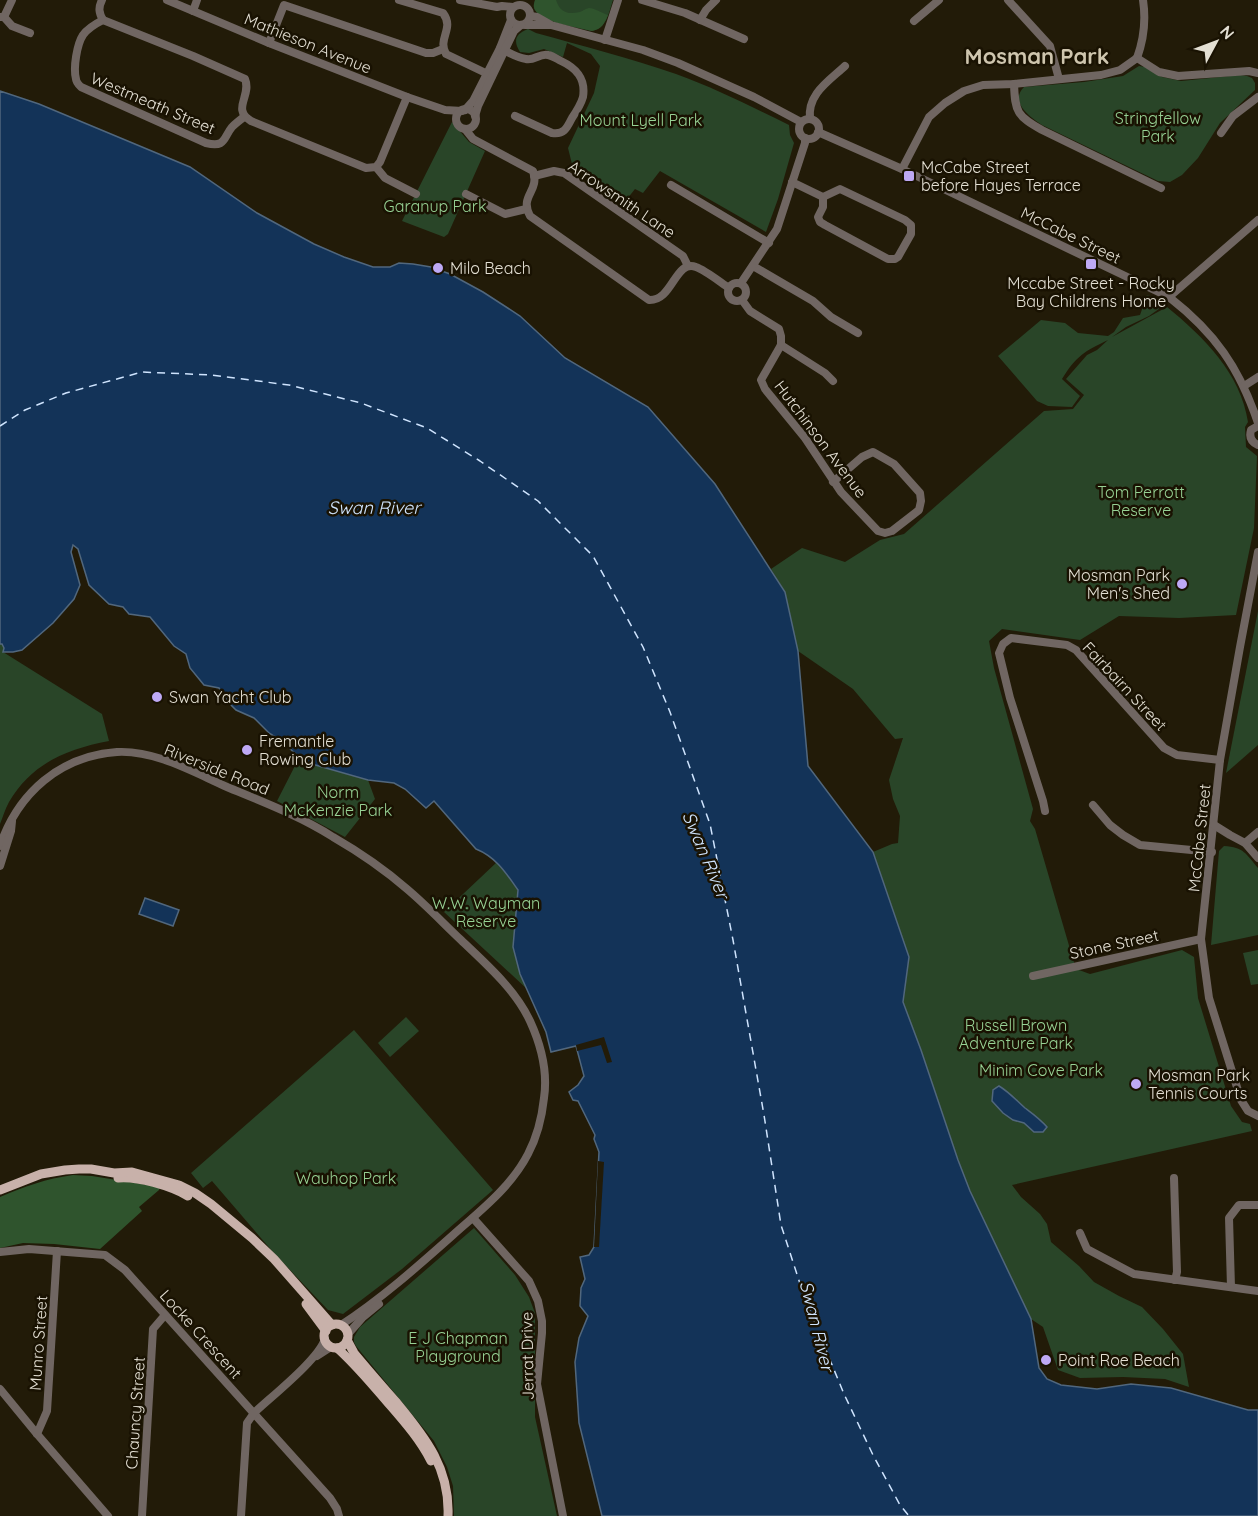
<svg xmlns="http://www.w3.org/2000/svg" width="1258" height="1516" font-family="Quicksand,sans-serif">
<rect width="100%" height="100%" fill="#221b08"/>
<g fill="#294528">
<path d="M535 0H613C609 12 607 28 592 31 579 28 542 21 535 10 533 6 534 4 535 0Z"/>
<path d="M528 29 536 33C583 46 630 58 676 74 715 88 752 107 789 125L790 135 794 143 778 199 766 232 660 171 643 193 635 189 627 199 572 164 568 148 594 93 600 66 591 54 567 43 563 57 544 49 529 53 520 52C513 41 515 34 528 29Z"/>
<path d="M1139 66 1145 67 1162 77 1181 81 1240 75 1247 76 1252 78 1255 83V90L1220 123 1198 158 1182 175 1170 182 1158 181 1042 125C1030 117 1009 102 1024 87L1084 82 1123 76Z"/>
<path d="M452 122 469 142 485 151 448 234 444 237 402 221Z"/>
<path d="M1147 295 1153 297 1163 306 1149 316 1126 327 1112 337 1167 307C1204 337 1241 374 1248 422L1245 427 1246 447 1257 456 1254 528 1236 615 1179 618 1119 616 1080 640 1002 629 989 641 994 668 1033 809 1030 821 1035 829 1075 966 1079 970 1090 974 1182 950 1194 957 1198 998 1231 1106 1242 1122 1250 1124 1252 1131 1012 1185 1021 1197 1040 1214 1047 1224 1051 1242 1079 1266 1094 1282 1119 1296 1142 1307 1163 1329 1183 1354 1189 1387 1165 1379 1123 1377 1080 1378 1058 1370 1043 1327 1031 1319 970 1191 958 1160 921 1050 903 1002 909 957 873 852 892 844 898 843 900 816 893 799 889 780 903 738 895 739 853 689 798 651 785 592 771 569 802 548 845 562 880 540 904 534 1044 411 1073 409 1084 395 1066 379 1087 355 1097 350 1108 340C1085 351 1076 356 1062 379L1080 396 1072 407 1048 406 1037 401 998 356 1041 320 1065 323 1078 333 1108 336 1114 332 1123 318 1140 315Z"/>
<path d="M1258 611V745L1226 773Z"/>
<path d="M0 644H2L4 648 3 652 102 714 109 741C67 749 32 763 9 802 5 809 3 817 0 824Z"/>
<path d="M299 758 305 762 368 780 375 799 345 837 277 801Z"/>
<path d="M1224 846C1244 847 1246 854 1258 868V935L1211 945 1219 851Z"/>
<path d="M497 862 518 890 513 947 520 974 527 989 444 912Z"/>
<path d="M1258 950V984L1251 985 1243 953Z"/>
<path d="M406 1017 419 1031 390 1057 378 1043Z"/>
<path d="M354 1030 493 1190 402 1269 343 1314 328 1310 273 1252 212 1181 203 1188 191 1173Z"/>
<path d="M474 1228 515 1275 529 1297 535 1313V1417L557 1516H454L453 1486 447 1467 434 1441 356 1346 354 1342V1337L360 1327Z"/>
</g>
<g fill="#2f542d">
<path d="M535 0H556C560 12 567 15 580 12 585 10 584 9 589 8 594 8 602 13 608 15 604 24 602 29 592 31 578 27 542 23 535 10 533 6 534 4 535 0Z"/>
<path d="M73 1175 92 1176 160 1187 159 1190 139 1207 142 1211 100 1249 54 1244 23 1243 0 1248V1197C26 1186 45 1179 73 1175Z"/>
</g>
<g fill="#133358" stroke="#51677d" stroke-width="1.5">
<path d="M0 91 39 104 190 167 257 213 314 244 344 257 373 267H390L399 263 413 264 431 267 450 274 483 292 520 316 565 358 648 407 715 484 785 592 798 651 808 766 873 852 909 957 903 1002 921 1050 958 1160 970 1191 1031 1319 1039 1368 1047 1379 1061 1385 1097 1389 1131 1384 1171 1388 1248 1410H1258V1516H602L579 1423 575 1362 579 1338 588 1316 580 1306 581 1288 585 1279 580 1257 589 1255 594 1247 599 1152 594 1139 595 1135 578 1101 573 1100 569 1092 578 1085 584 1076 576 1046 551 1052 546 1032 520 974 513 947 518 890C506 873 496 857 476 849L434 801 426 808 405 789 394 783 368 780 305 762 280 740 269 733 254 718 236 710 228 702 219 688 204 685 190 668 186 654 174 646 150 617 129 614 123 607 109 604 89 585 78 549 73 545 71 552 80 585 74 599 53 623 22 650 13 652H3L4 648 2 644H0Z"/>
<path d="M145 898 179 910 173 926 139 914Z"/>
<path d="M999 1086C1009 1092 1016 1100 1025 1108 1033 1114 1040 1119 1047 1127L1043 1132H1034L1024 1123 1013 1120 1003 1113 992 1101 993 1090Z"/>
</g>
<g fill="#221b08">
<path d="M604 1037 612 1062 607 1063 601 1045 577 1051 576 1045Z"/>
<path d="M598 1161 604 1162 599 1247H594Z"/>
</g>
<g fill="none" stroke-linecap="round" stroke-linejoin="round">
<path stroke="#cfe4fe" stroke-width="1.5" stroke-dasharray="8 6" stroke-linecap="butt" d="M0 426 25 410 66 393 142 372 211 375 289 385 361 403 427 428 480 461 538 501 593 556 643 647 670 712 710 824 733 940 764 1115 781 1225 805 1299 844 1394 873 1455 900 1505 909 1516"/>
<g stroke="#706662" stroke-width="8">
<path d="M102 0C98 8 99 13 103 20L193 56 245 79C252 96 231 109 251 121L366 168 376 167 380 162 407 97"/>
<path d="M167 0 269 43 407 97 445 110 462 111"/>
<path d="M399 0 443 13C455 29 437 38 446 54L492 76"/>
<path d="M460 0 497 7 502 6 513 7"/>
<path d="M642 0 685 13 744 39"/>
<path d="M1008 0 1050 46 1059 79"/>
<circle cx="520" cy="15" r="10"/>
<path d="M193 11 197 0"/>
<path d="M531 16 537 17 551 25 643 50 678 63 754 97 801 122"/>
<path d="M1 17H4L12 0"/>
<path d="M4 17 12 26 30 33"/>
<path d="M103 20C95 24 88 28 83 35 77 44 73 68 76 79 76 82 79 85 81 87L206 143C226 148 223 138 232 127 236 123 240 120 244 117"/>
<path d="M700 20 706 10 716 0"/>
<path d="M914 21 939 0"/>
<path d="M525 25H550"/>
<path d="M605 40 618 0"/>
<path d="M269 43 284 5 426 53H433L443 49"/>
<path d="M500 48C508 52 517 58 526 59 534 61 540 53 548 55 553 56 557 59 561 61 576 68 586 78 583 97 581 104 576 112 572 118 567 128 564 135 552 133L515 116"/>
<path d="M1137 58 1159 72 1178 76 1249 71 1258 73"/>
<path d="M1137 58C1144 39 1146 20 1143 0"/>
<path d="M1014 84C1015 112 1017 116 1042 130L1161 188"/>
<circle cx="466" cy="119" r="10"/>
<path d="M465 110 473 101 500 48 511 20"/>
<path d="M475 116 478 106 514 31 521 25"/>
<path d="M810 119C807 94 829 81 845 66"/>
<circle cx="809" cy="129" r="10"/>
<path d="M465 129 473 139 533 171C540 192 519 195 530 216L649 300C673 301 675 259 696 267 705 270 720 282 729 288"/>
<path d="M818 132 902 169 1169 297C1215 333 1239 367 1258 423"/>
<path d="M1221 133 1233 116 1258 97"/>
<path d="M376 167 385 178 416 194"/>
<path d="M902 169 929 117 945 103 964 91 983 85 1014 84 1101 75 1120 70 1137 58"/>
<path d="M534 176 554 171 564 173 683 256 688 266"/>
<path d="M792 182 823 197"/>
<path d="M671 185 769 243"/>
<path d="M840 189 905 220 911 225V234L898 257 895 259H888L825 225 820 222 818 217 823 207V197Z"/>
<path d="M466 194 505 214 526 209"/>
<path d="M753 266 813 301 831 317 858 333"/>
<circle cx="737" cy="292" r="9"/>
<path d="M741 283 777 229 805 143V138"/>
<path d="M1169 297 1258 220"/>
<path d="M742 300 750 311 779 329 781 336V345L761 380 765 389 805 438 841 492 878 531 885 533 892 531 919 510 921 501 920 493 894 464 873 452 862 457 833 482"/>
<path d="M781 345 825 373 833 381"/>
<path d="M1244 386 1258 377"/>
<path d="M1258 426 1251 430C1249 437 1251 442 1258 445"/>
<path d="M1258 552 1240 647 1220 760 1201 939 1209 998 1241 1100 1248 1111 1258 1116"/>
<path d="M1093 805 1110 825 1123 835 1140 845 1212 852"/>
<path d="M1045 811 1043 801 1010 698 999 653 1003 644 1011 638 1067 645 1076 650 1164 748 1177 755 1220 760"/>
<path d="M1214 825 1230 835 1245 843 1258 858"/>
<path d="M1245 843 1258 832"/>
<path d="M0 846C18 793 60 756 117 752 155 750 193 772 227 787 263 802 300 816 333 837 359 852 384 869 407 889 426 905 443 923 461 940 486 964 515 989 530 1021 541 1045 548 1071 544 1098 542 1117 537 1137 528 1154 511 1187 480 1211 453 1235 417 1267 381 1299 341 1325"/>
<path d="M0 866 11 831 12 821"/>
<path d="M1033 976 1201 939"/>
<path d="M1174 1178 1177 1272 1175 1280"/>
<path d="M473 1218 529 1281 538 1301 542 1321V1333L537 1384 563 1516"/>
<path d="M1080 1233 1087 1249 1134 1274 1258 1291"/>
<path d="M0 1252 29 1249 105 1255 125 1270 330 1498 337 1509 339 1516"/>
<path d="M1231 1287 1229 1218 1239 1205H1258"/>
<path d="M348 1334 362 1318 379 1304"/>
<path d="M317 1356 331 1347"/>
<path d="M0 1389 37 1434 108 1516"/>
<path d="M37 1434 47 1411 57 1251"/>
<path d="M142 1516 153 1329 165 1315"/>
<path d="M241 1516 247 1423 254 1413C272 1396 318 1360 325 1339"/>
</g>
<g stroke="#c8b1aa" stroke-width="9">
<path d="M118 1178C137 1176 171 1186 188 1196"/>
<path d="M0 1190 41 1174 65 1170 79 1169H91L114 1173 132 1172 179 1185 195 1193 211 1204 252 1238 274 1259 332 1325"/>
<path d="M306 1304 326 1331"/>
<circle cx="336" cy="1336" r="12"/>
<path d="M347 1340 354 1353C368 1370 383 1387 397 1403 426 1438 450 1469 448 1516"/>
<path d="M337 1348C354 1363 368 1380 383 1397 400 1417 419 1437 431 1461"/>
</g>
</g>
<g fill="#bea9f5" stroke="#191202" stroke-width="2">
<rect x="903" y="170" width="12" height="12" rx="3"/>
<rect x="1085" y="258" width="12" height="12" rx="3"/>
<circle cx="438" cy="268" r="6"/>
<circle cx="1182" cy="584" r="6"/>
<circle cx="157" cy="697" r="6"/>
<circle cx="247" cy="750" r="6"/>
<circle cx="1136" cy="1084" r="6"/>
<circle cx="1046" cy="1360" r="6"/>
</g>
<g text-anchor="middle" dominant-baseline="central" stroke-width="5" stroke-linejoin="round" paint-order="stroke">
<g font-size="16" fill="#e3dfd3" stroke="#191202">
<text transform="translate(308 43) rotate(22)">Mathieson Avenue</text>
<text transform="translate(153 103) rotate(23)">Westmeath Street</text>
<text transform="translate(622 199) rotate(34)">Arrowsmith Lane</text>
<text transform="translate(1071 235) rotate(26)">McCabe Street</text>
<text transform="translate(821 439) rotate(53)">Hutchinson Avenue</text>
<text transform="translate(1125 686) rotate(47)">Fairbairn Street</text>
<text transform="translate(217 769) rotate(22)">Riverside Road</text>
<text transform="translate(1199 838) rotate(-84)">McCabe Street</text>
<text transform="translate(1114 944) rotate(-12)">Stone Street</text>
<text transform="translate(201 1334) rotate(48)">Locke Crescent</text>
<text transform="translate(38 1343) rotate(-86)">Munro Street</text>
<text transform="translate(527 1356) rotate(-91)">Jerrat Drive</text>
<text transform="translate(135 1413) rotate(-86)">Chauncy Street</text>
</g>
<g font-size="16" fill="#97d294" stroke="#191202">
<text x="1158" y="118">Stringfellow<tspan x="1158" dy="18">Park</tspan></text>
<text x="641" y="120">Mount Lyell Park</text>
<text x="435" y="206">Garanup Park</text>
<text x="1141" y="492">Tom Perrott<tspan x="1141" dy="18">Reserve</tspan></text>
<text x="338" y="792">Norm<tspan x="338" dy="18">McKenzie Park</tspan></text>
<text x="486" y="903">W.W. Wayman<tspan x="486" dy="18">Reserve</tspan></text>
<text x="1016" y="1025">Russell Brown<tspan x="1016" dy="18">Adventure Park</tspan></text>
<text x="1041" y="1070">Minim Cove Park</text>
<text x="346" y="1178">Wauhop Park</text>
<text x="458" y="1338">E J Chapman<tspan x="458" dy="18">Playground</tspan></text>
</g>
<g font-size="16" fill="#e3dfd3" stroke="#191202" text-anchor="start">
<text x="921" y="167">McCabe Street<tspan x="921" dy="18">before Hayes Terrace</tspan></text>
<text x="450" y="268">Milo Beach</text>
<text x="1091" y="283" text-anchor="middle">Mccabe Street - Rocky<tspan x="1091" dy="18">Bay Childrens Home</tspan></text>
<text x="1170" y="575" text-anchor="end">Mosman Park<tspan x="1170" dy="18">Men's Shed</tspan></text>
<text x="169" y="697">Swan Yacht Club</text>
<text x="259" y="741">Fremantle<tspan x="259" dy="18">Rowing Club</tspan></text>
<text x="1148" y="1075">Mosman Park<tspan x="1148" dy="18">Tennis Courts</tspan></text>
<text x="1058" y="1360">Point Roe Beach</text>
</g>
<g font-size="18" font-style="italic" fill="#cfe4fe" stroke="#191202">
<text x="374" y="507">Swan River</text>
<text transform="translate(706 855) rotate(67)">Swan River</text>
<text transform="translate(817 1326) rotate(76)">Swan River</text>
</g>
<g font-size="22" font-weight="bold" fill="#cec5ae" stroke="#191202">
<text x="1037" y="56">Mosman Park</text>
</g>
</g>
<g transform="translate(1216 42) rotate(49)" stroke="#191202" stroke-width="4.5" paint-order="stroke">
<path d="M0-4.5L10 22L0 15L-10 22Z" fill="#e3dfd3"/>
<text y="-9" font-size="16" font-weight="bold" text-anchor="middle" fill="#e3dfd3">N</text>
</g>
</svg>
